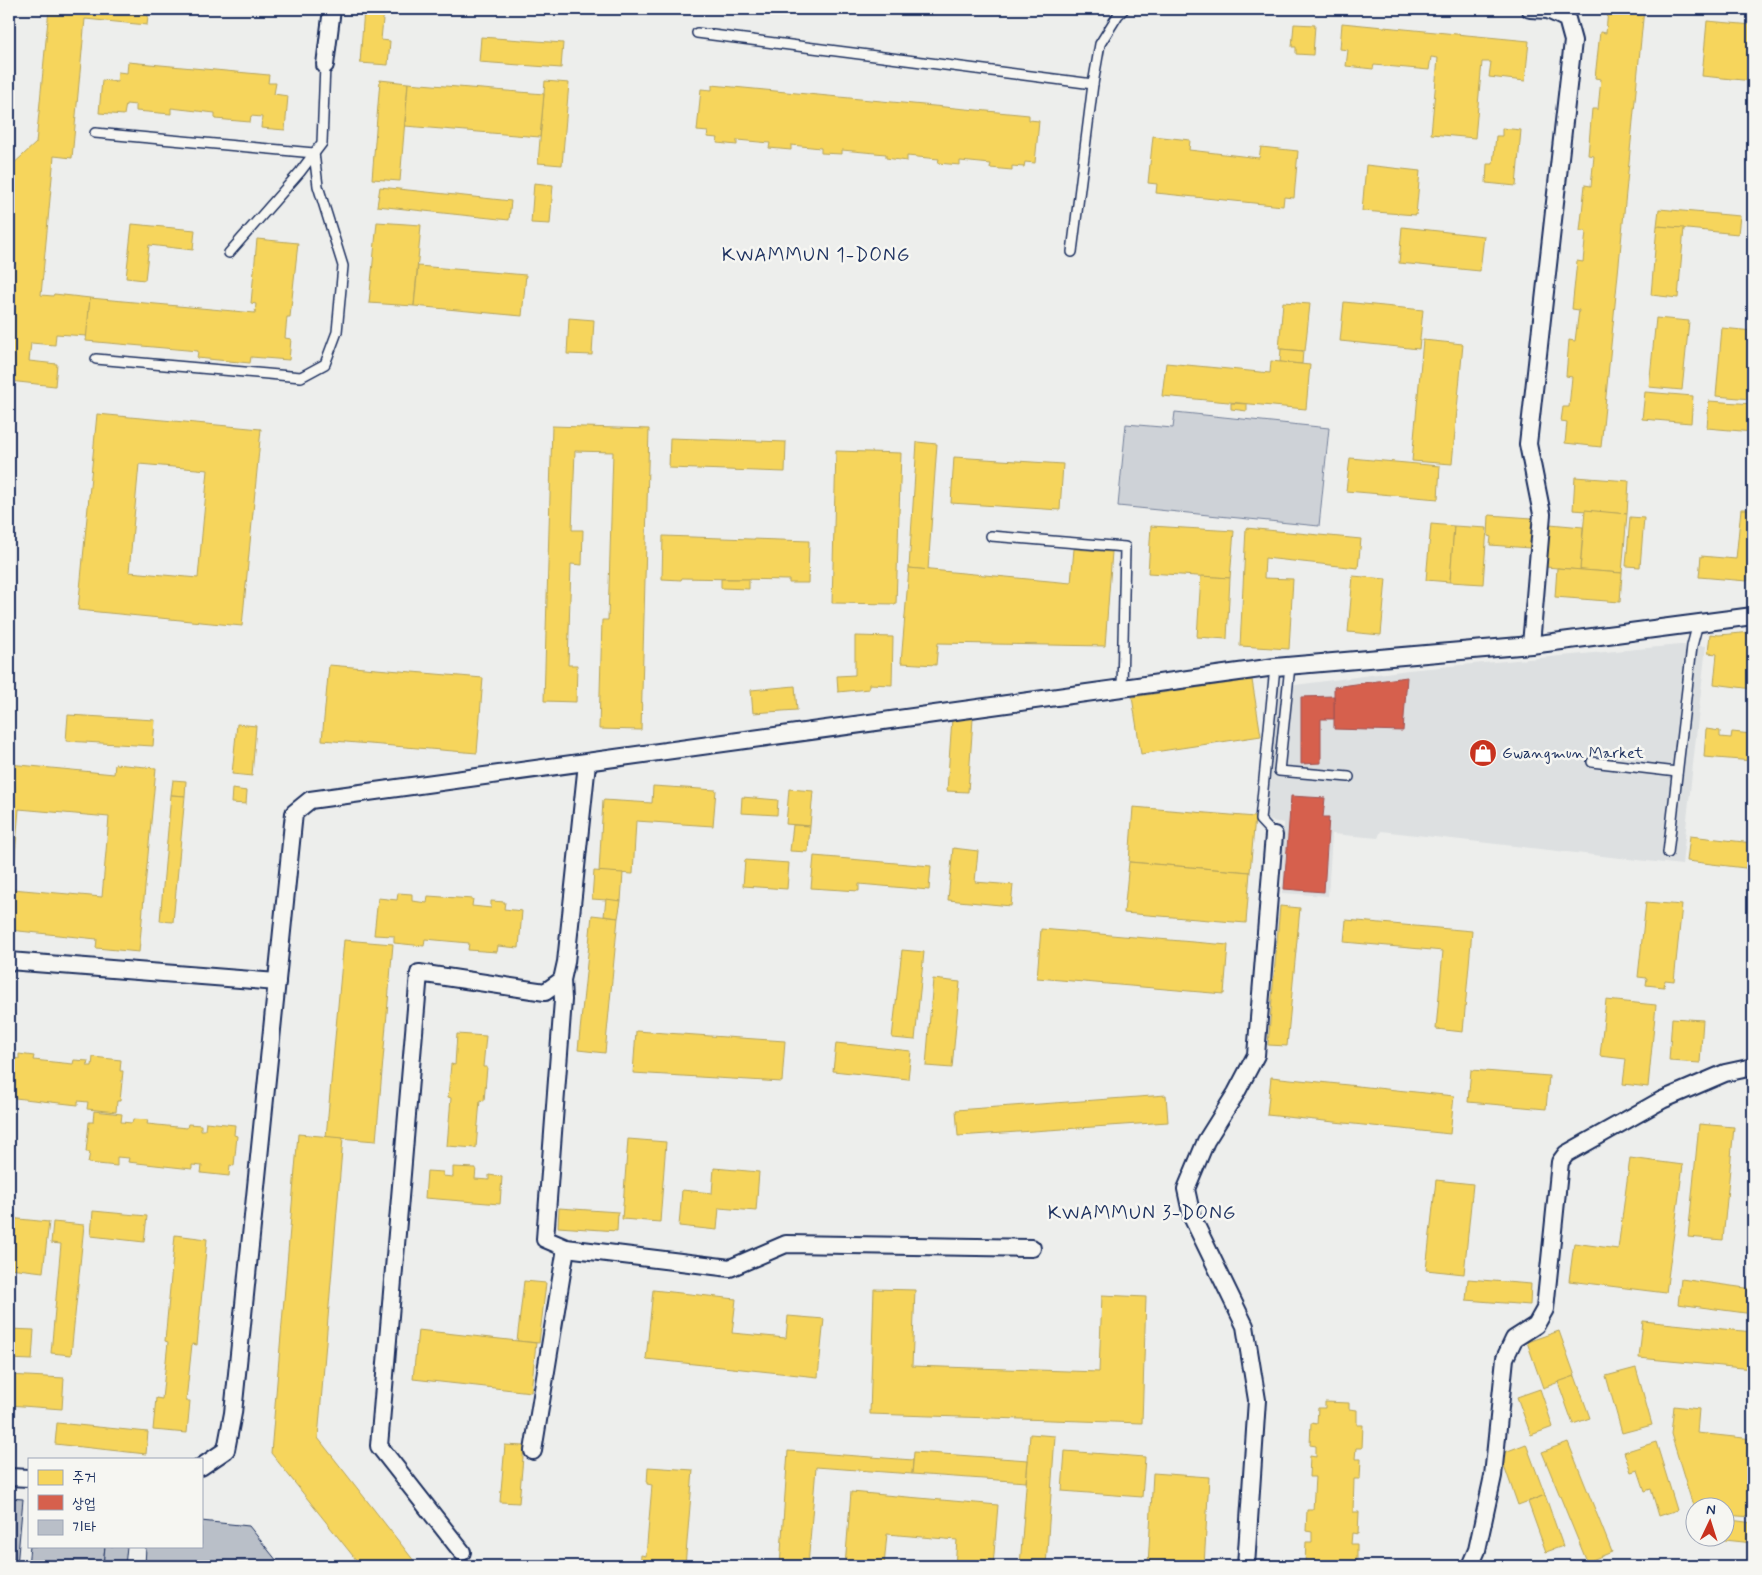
<svg xmlns="http://www.w3.org/2000/svg" width="1762" height="1575" font-family="Mynerve,'Poor Story',sans-serif">
<rect width="100%" height="100%" fill="#edeeec"/>
<filter id="ink" filterUnits="userSpaceOnUse"><feTurbulence type="fractalNoise" baseFrequency=".02" numOctaves="2"/><feDisplacementMap in="SourceGraphic" scale="10" xChannelSelector="R" yChannelSelector="G"/><feConvolveMatrix kernelMatrix="1 2 1 2 8 2 1 2 1" color-interpolation-filters="sRGB"/></filter>
<g filter="url(#ink)">
<path fill="#dde0e1" d="M1680 645 1706 646 1682 865 1381 831 1378 838 1332 834 1328 896 1282 893 1284 823 1265 820 1279 685 1288 686 1408 670Z"/>
<path fill="#ced2d7" stroke="#74809a" d="M1175 412 1329 428 1319 526 1118 506 1126 424 1173 428Z"/>
<g fill="#f6d55c" stroke="#b4a35d" fill-rule="evenodd">
<path d="M49 9H149L147 25 85 19 72 158 54 156 41 295 53 296 54 294 90 298 87 336 56 334 55 345 31 343 29 361 57 364 55 386 9 381V184L10 167 36 143Z"/>
<path d="M364 9H384L381 40 390 41 388 65 360 63Z"/>
<path d="M1608 9H1644L1601 447 1565 443 1567 422 1561 421 1563 407H1569L1572 377 1566 376 1569 340 1575 341 1579 310 1572 309 1577 261 1583 262 1586 231H1580L1585 185 1591 186 1594 156 1588 155 1592 109H1598L1601 79 1595 78 1600 32 1606 33Z"/>
<path d="M1707 21 1753 25V81L1702 76Z"/>
<path d="M1342 23 1529 41 1525 81 1489 77 1491 62H1482L1475 138 1431 134 1438 58 1431 57 1429 70 1374 65 1373 69 1346 66 1348 50 1340 49Z"/>
<path d="M1294 24 1315 25 1313 55 1296 54V47H1292Z"/>
<path d="M481 37 563 43 561 68 479 62Z"/>
<path d="M128 62 269 75 268 83H276L274 94 288 96 285 130 261 128 262 117 251 116 250 122 215 119V113L171 108V114L136 111V105L126 104 124 115 99 113 102 80 117 82 118 72 127 73Z"/>
<path d="M380 80 408 83 400 181 372 179Z"/>
<path d="M545 81 569 83 562 165 538 163Z"/>
<path d="M408 83 544 94 540 137 405 126Z"/>
<path d="M712 85 1029 115V120L1039 121 1035 163 1025 162 1024 167 1012 166V170L990 168 991 164 960 161V165L938 163 939 159 907 156V161L886 158V154L842 150V154L821 153V148L791 145V150L769 148 770 143 737 140V145L717 143 718 138 707 137 708 132 697 131 701 89 712 90Z"/>
<path d="M1502 128 1521 130 1516 186 1486 183 1487 164H1493L1496 136H1502Z"/>
<path d="M1153 136 1190 140 1189 150 1259 158 1261 147 1298 151 1294 198 1284 197 1283 206 1156 193 1157 184 1148 183Z"/>
<path d="M1366 165 1420 171 1416 215 1362 211Z"/>
<path d="M534 183 553 185 550 224 531 223Z"/>
<path d="M380 187 511 201 509 220 377 206Z"/>
<path d="M1659 209 1740 216 1738 234 1657 226Z"/>
<path d="M377 222 421 225 414 306 369 303Z"/>
<path d="M132 224 195 230 193 250 149 245 145 280 126 278Z"/>
<path d="M1657 226 1684 228 1678 298 1651 295Z"/>
<path d="M1402 227 1484 236 1480 271 1399 263Z"/>
<path d="M257 239 298 243 290 317H287L285 338 291 339 289 360 251 357 250 363 197 358 198 351 86 341 90 298 255 313 256 304 251 303Z"/>
<path d="M418 266 526 275 522 316 414 306Z"/>
<path d="M1283 302 1310 304 1305 351 1279 349Z"/>
<path d="M1344 302 1423 310 1419 349 1340 341Z"/>
<path d="M569 318 594 320 592 355 567 354Z"/>
<path d="M1656 318 1689 321 1682 390 1649 387Z"/>
<path d="M1722 328 1753 331V379L1751 399 1716 396Z"/>
<path d="M1423 340 1463 344 1452 464 1412 461Z"/>
<path d="M1281 349 1303 351 1302 364 1280 362Z"/>
<path d="M1271 361 1310 365 1306 409 1162 396 1166 363 1270 373Z"/>
<path d="M1645 392 1693 396 1691 423 1642 419Z"/>
<path d="M1709 401 1753 404V432L1707 428Z"/>
<path d="M1231 403 1247 404V411L1231 409Z"/>
<path d="M97 414 261 429 242 626 78 610ZM139 464 208 470 198 578 129 572Z"/>
<path d="M552 426 649 429 641 730 599 729 602 620H608L613 452 575 451 572 530H583L582 565 571 564 568 665H577L576 702 544 701Z"/>
<path d="M670 438 786 442 785 472 669 468Z"/>
<path d="M917 442 937 444 928 570 909 568Z"/>
<path d="M836 451 901 453 896 604 832 603Z"/>
<path d="M954 457 1063 464 1060 510 951 503Z"/>
<path d="M1350 458 1440 466 1438 499 1346 491Z"/>
<path d="M1575 477 1629 481 1627 514 1573 510Z"/>
<path d="M1741 509H1753L1747 581 1699 577 1701 556 1736 559Z"/>
<path d="M1585 510 1627 514 1622 573 1580 570Z"/>
<path d="M1489 515 1532 518 1530 548 1490 545 1491 537 1488 536Z"/>
<path d="M1630 517 1644 518 1640 567 1626 566Z"/>
<path d="M1431 524 1454 526 1450 582 1426 580Z"/>
<path d="M1550 524 1583 527 1580 570 1546 567Z"/>
<path d="M1151 526 1234 531 1230 578 1148 573Z"/>
<path d="M1454 526 1487 528 1483 584 1450 582Z"/>
<path d="M1246 528 1361 539 1358 568 1265 558 1264 578 1293 579 1289 649 1240 646Z"/>
<path d="M663 536 809 541 808 583H789V580L682 578 681 580 662 579Z"/>
<path d="M1074 549 1112 552 1105 646 938 643 936 665 901 663 909 568 1071 583Z"/>
<path d="M1557 568 1622 573 1620 602 1555 597Z"/>
<path d="M1201 576 1230 578 1227 639 1197 637Z"/>
<path d="M1353 576 1386 579 1381 635 1348 632Z"/>
<path d="M721 579H749V589L721 588Z"/>
<path d="M1753 632V689L1714 684 1717 654 1708 653 1710 634 1719 635Z"/>
<path d="M855 636 893 637 892 685 869 684V689L838 692 837 676 855 675Z"/>
<path d="M329 665 483 678 477 753 322 740Z"/>
<path d="M1252 680 1261 736 1141 754 1132 697Z"/>
<path d="M795 686 797 710 753 713 751 690Z"/>
<path d="M68 715 155 720 153 746 66 741Z"/>
<path d="M952 718 973 719 968 792 947 791Z"/>
<path d="M237 724 256 726 252 776 232 774Z"/>
<path d="M1706 729 1720 731V737L1731 738 1732 732 1752 734 1753 761 1704 757Z"/>
<path d="M9 764 114 774 115 764 156 768 139 952 96 948 97 939 9 930ZM19 809 109 817 102 897 12 889Z"/>
<path d="M173 780 186 781 185 796 171 795Z"/>
<path d="M653 786 716 790 713 826 636 821 633 874 599 872 603 800 652 803Z"/>
<path d="M232 789 247 791 246 804 231 803Z"/>
<path d="M789 789 813 791 810 826 786 824Z"/>
<path d="M171 795 185 796 173 922 160 921Z"/>
<path d="M742 797 778 800 777 815 741 813Z"/>
<path d="M1133 807 1255 817 1250 872 1129 862Z"/>
<path d="M793 825 810 826 808 852 790 851Z"/>
<path d="M1690 836 1753 843V869L1687 861Z"/>
<path d="M953 848 978 851 975 882 1013 885 1011 906 948 900Z"/>
<path d="M814 856 931 866 929 890 859 884V891L811 888Z"/>
<path d="M745 860 789 863 787 889 743 886Z"/>
<path d="M1129 862 1250 872 1246 923 1124 913Z"/>
<path d="M594 871 623 873 621 901 592 899Z"/>
<path d="M398 893 412 894V901L427 903 428 896 473 899 472 906 491 908V901L505 902 504 909 522 911 519 948 498 946 497 952 468 950 469 943 425 939 424 946 394 943V936L374 935 378 898 397 900Z"/>
<path d="M606 899 621 901 618 918 604 916Z"/>
<path d="M1646 902 1682 905 1674 981 1665 980 1664 987 1646 985 1647 978 1638 977Z"/>
<path d="M1280 906 1300 908 1287 1046 1268 1045Z"/>
<path d="M592 915 618 918 605 1053 578 1050Z"/>
<path d="M1346 920 1472 931 1463 1032 1436 1029 1443 951 1344 942Z"/>
<path d="M1041 929 1228 945 1224 994 1037 978Z"/>
<path d="M344 940 393 944 376 1141 326 1137Z"/>
<path d="M902 950 924 952 915 1040 892 1038Z"/>
<path d="M933 979 960 982 952 1068 926 1066Z"/>
<path d="M1606 1000 1656 1005 1648 1087 1623 1084 1626 1059 1600 1056Z"/>
<path d="M1672 1018 1703 1020 1700 1063 1669 1061Z"/>
<path d="M636 1031 785 1041 782 1082 633 1073Z"/>
<path d="M457 1034 486 1036 483 1067H487L484 1101 480 1100 476 1148 447 1146 451 1098 448 1097 451 1064 455 1065Z"/>
<path d="M836 1043 911 1051 908 1079 833 1071Z"/>
<path d="M19 1054 34 1056 33 1060 73 1064 74 1060 88 1061 87 1066H92L93 1057 121 1060 120 1071H123L120 1101H117L116 1112 87 1109 88 1102 78 1101V1105L15 1098V1094H9V1057L19 1059Z"/>
<path d="M1471 1070 1549 1076 1546 1109 1468 1102Z"/>
<path d="M1271 1077 1454 1096 1450 1134 1267 1115Z"/>
<path d="M1166 1095 1168 1122 958 1136 956 1110Z"/>
<path d="M94 1111 122 1114 121 1122 132 1123 133 1119 148 1120 147 1124 187 1128 188 1124 201 1125V1130H205L206 1122 235 1125 234 1135 237 1136 234 1166 230 1165 229 1176 201 1173 202 1166 192 1165V1169L128 1162 129 1158 117 1157V1166L88 1163 90 1152H86L89 1122H93Z"/>
<path d="M1699 1124 1734 1127 1723 1240 1688 1237Z"/>
<path d="M298 1134 343 1138 318 1438 418 1566H361L271 1453Z"/>
<path d="M628 1139 666 1142 660 1222 622 1219Z"/>
<path d="M1630 1158 1683 1165 1666 1293 1569 1281 1574 1243 1618 1249Z"/>
<path d="M453 1167 476 1168 475 1179 489 1180V1175L502 1177 500 1204 425 1198 427 1171 443 1172V1176L453 1177Z"/>
<path d="M714 1168 759 1172 756 1211 719 1208 717 1230 679 1226 682 1190 712 1193Z"/>
<path d="M1436 1180 1473 1184 1464 1274 1426 1270Z"/>
<path d="M559 1208 618 1212 617 1231 558 1227Z"/>
<path d="M93 1211 147 1216 144 1242 91 1236Z"/>
<path d="M9 1218 49 1222 43 1272 9 1268Z"/>
<path d="M53 1222 84 1225 71 1355 51 1353 61 1244 51 1243Z"/>
<path d="M175 1235 207 1239 197 1345 192 1344 186 1401H190L187 1433 153 1430 156 1398 162 1399 168 1342 165 1341Z"/>
<path d="M1468 1279 1531 1284 1530 1305 1466 1300Z"/>
<path d="M1681 1279 1753 1289V1314L1678 1304Z"/>
<path d="M524 1281 546 1283 539 1343 517 1341Z"/>
<path d="M874 1289 915 1290 912 1366 1099 1372 1102 1295 1146 1297 1142 1423 870 1414Z"/>
<path d="M653 1290 736 1299 732 1333 786 1338 788 1316 824 1319 818 1377 646 1359Z"/>
<path d="M1643 1321 1753 1332V1369L1639 1358Z"/>
<path d="M9 1329 34 1330 32 1360 9 1359Z"/>
<path d="M418 1330 536 1343 531 1392 413 1379Z"/>
<path d="M1559 1331 1575 1376 1543 1388 1527 1342Z"/>
<path d="M1636 1368 1652 1425 1622 1433 1606 1376Z"/>
<path d="M9 1375 64 1378 62 1409 9 1405Z"/>
<path d="M1575 1376 1590 1418 1573 1424 1558 1382Z"/>
<path d="M1540 1389 1553 1427 1531 1435 1517 1397Z"/>
<path d="M1325 1402 1349 1403V1409L1357 1410V1425H1363L1362 1448H1356L1355 1459H1361L1360 1479H1354L1353 1512H1359L1358 1534 1352 1533 1351 1544H1357V1565H1351L1350 1566H1311V1563H1305L1306 1542H1312V1532L1306 1531 1307 1510H1313L1315 1477H1309L1310 1456 1316 1457V1446L1310 1445 1311 1423 1317 1424 1318 1408H1325Z"/>
<path d="M1674 1406 1699 1409 1697 1433 1753 1439V1517L1724 1515V1508L1694 1509 1671 1434Z"/>
<path d="M57 1423 148 1432 146 1454 55 1444Z"/>
<path d="M1030 1434 1055 1436 1046 1566H1020Z"/>
<path d="M1568 1442 1612 1552 1587 1562 1542 1452Z"/>
<path d="M1656 1442 1677 1510 1659 1516 1651 1489 1645 1491 1638 1470 1631 1472 1624 1452Z"/>
<path d="M1526 1444 1545 1495 1518 1505 1500 1454Z"/>
<path d="M505 1445 524 1446 519 1503 500 1502Z"/>
<path d="M788 1451 913 1460 912 1474 816 1467 808 1566H780Z"/>
<path d="M1065 1451 1145 1457 1142 1497 1062 1491Z"/>
<path d="M914 1452 1028 1460 1026 1482 912 1474Z"/>
<path d="M648 1467 693 1470 685 1566H640L641 1555 646 1556 652 1485 647 1484Z"/>
<path d="M1153 1473 1209 1477 1204 1566H1148Z"/>
<path d="M851 1492 998 1505 993 1566H955L957 1540 887 1534 884 1566H845Z"/>
<path d="M1545 1495 1563 1546 1546 1552 1528 1502Z"/>
<path d="M1724 1519 1753 1523V1543L1706 1538H1724Z"/>
</g>
<g fill="#d6604d" stroke="#9e5152">
<path d="M1407 677 1403 731 1334 729V687Z"/>
<path d="M1334 696V719H1321V763L1301 764V697Z"/>
<path d="M1291 796 1325 798 1323 817H1329L1324 892 1284 889Z"/>
</g>
<g fill="#b9bfc8" stroke="#1b2f5e">
<path d="M9 1498 23 1499 17 1566H9Z"/>
<path d="M201 1521 249 1526 277 1561 271 1566H145L146 1546H201Z"/>
<path d="M30 1546H105L103 1566H28Z"/>
<path d="M105 1546H127L125 1566H103Z"/>
</g>
<g fill="none" stroke-linecap="round" stroke-linejoin="round">
<g stroke="#1b2f5e" stroke-width="12">
<g id="service">
<path d="M697 33 1093 84"/>
<path d="M95 133 314 153 318 186 343 266 337 332 325 364 301 377 96 359"/>
<path d="M1072 252 1093 84 1100 44 1118 15 1124 9"/>
<path d="M229 253 300 172 322 143 325 65"/>
<path d="M991 536 1125 547 1122 689"/>
<path d="M1290 666 1279 771 1349 777"/>
<path d="M1592 762 1677 772"/>
<path d="M1274 835 1260 820 1275 667"/>
<path d="M1668 853 1692 646 1698 623"/>
</g>
</g>
<g stroke="#1b2f5e" stroke-width="20">
<g id="minor">
<path d="M1530 9 1548 10 1567 19 1573 41 1528 444 1542 514 1531 645"/>
<path d="M325 65 332 9"/>
<path d="M587 763 566 962 562 980 563 1000 545 1239 566 1248 730 1268 786 1244 1032 1248"/>
<path d="M9 961 277 982"/>
<path d="M533 1451 566 1248"/>
<path d="M201 1467 226 1450 233 1413 294 813 310 800 1275 667 1531 645 1753 616"/>
<path d="M9 1477 29 1478"/>
<path d="M462 1552 379 1446 419 973 545 992 562 980"/>
<path d="M1246 1566 1257 1400 1245 1326 1192 1217 1186 1189 1206 1141 1236 1093 1256 1055 1274 835"/>
<path d="M1470 1566 1477 1550 1493 1476 1505 1358 1514 1339 1536 1325 1545 1309 1560 1162 1566 1154 1662 1100 1725 1073 1753 1067"/>
</g>
</g>
<use href="#service" stroke="#f6f6f2" stroke-width="9"/>
<use href="#minor" stroke="#f6f6f2" stroke-width="16"/>
</g>
</g>
<defs>
<g id="shop-disc" transform="scale(1.4375)"><circle r="9.5" fill="#c8321e" stroke="#f6f6f2"/><path d="M-5-2.5h2.3a2.7 3.5 0 0 1 5.4 0H5L5.5 6h-11ZM-1.5-2.5h3a1.5 2.3 0 0 0-3 0Z" fill="#fff"/></g>
</defs>
<g fill-rule="evenodd">
<use href="#shop-disc" x="1483" y="753"/>
</g>
<g text-anchor="middle" dominant-baseline="central" stroke-width="5" stroke-linejoin="round" paint-order="stroke">
<g font-size="16" fill="#1b2f5e" stroke="#f6f6f2" text-anchor="start">
<text x="1502" y="753">Gwangmun Market</text>
</g>
<g font-size="19" letter-spacing="1" fill="#1b2f5e" stroke="#f6f6f2">
<text x="816" y="255">KWAMMUN 1-DONG</text>
<text x="1142" y="1213">KWAMMUN 3-DONG</text>
</g>
</g>
<rect width="1762" height="1575" fill="none" stroke="#f6f6f2" stroke-width="30"/>
<rect x="15" y="15" width="1732" height="1545" fill="none" stroke="#1b2f5e" stroke-width="2" filter="url(#ink)"/>
<rect x="28" y="1458" width="175" height="90" fill="#f6f6f2" stroke="#9ea6b7"/>
<rect x="38" y="1470" width="25" height="15" fill="#f6d55c" stroke="#9ea6b7"/>
<text x="72" y="1482" font-size="15" fill="#1b2f5e">주거</text>
<rect x="38" y="1495" width="25" height="15" fill="#d6604d" stroke="#9ea6b7"/>
<text x="72" y="1508" font-size="15" fill="#1b2f5e">상업</text>
<rect x="38" y="1520" width="25" height="15" fill="#b9bfc8" stroke="#9ea6b7"/>
<text x="72" y="1532" font-size="15" fill="#1b2f5e">기타</text>
<g transform="translate(1710 1522) rotate(4)"><circle r="24" fill="#f6f6f2" stroke="#9ea6b7"/>
<path d="M0-4L9 19L0 12L-9 19Z" fill="#c8321e"/>
<text y="-8" font-size="14" font-weight="bold" text-anchor="middle" fill="#1b2f5e">N</text>
</g>
</svg>
